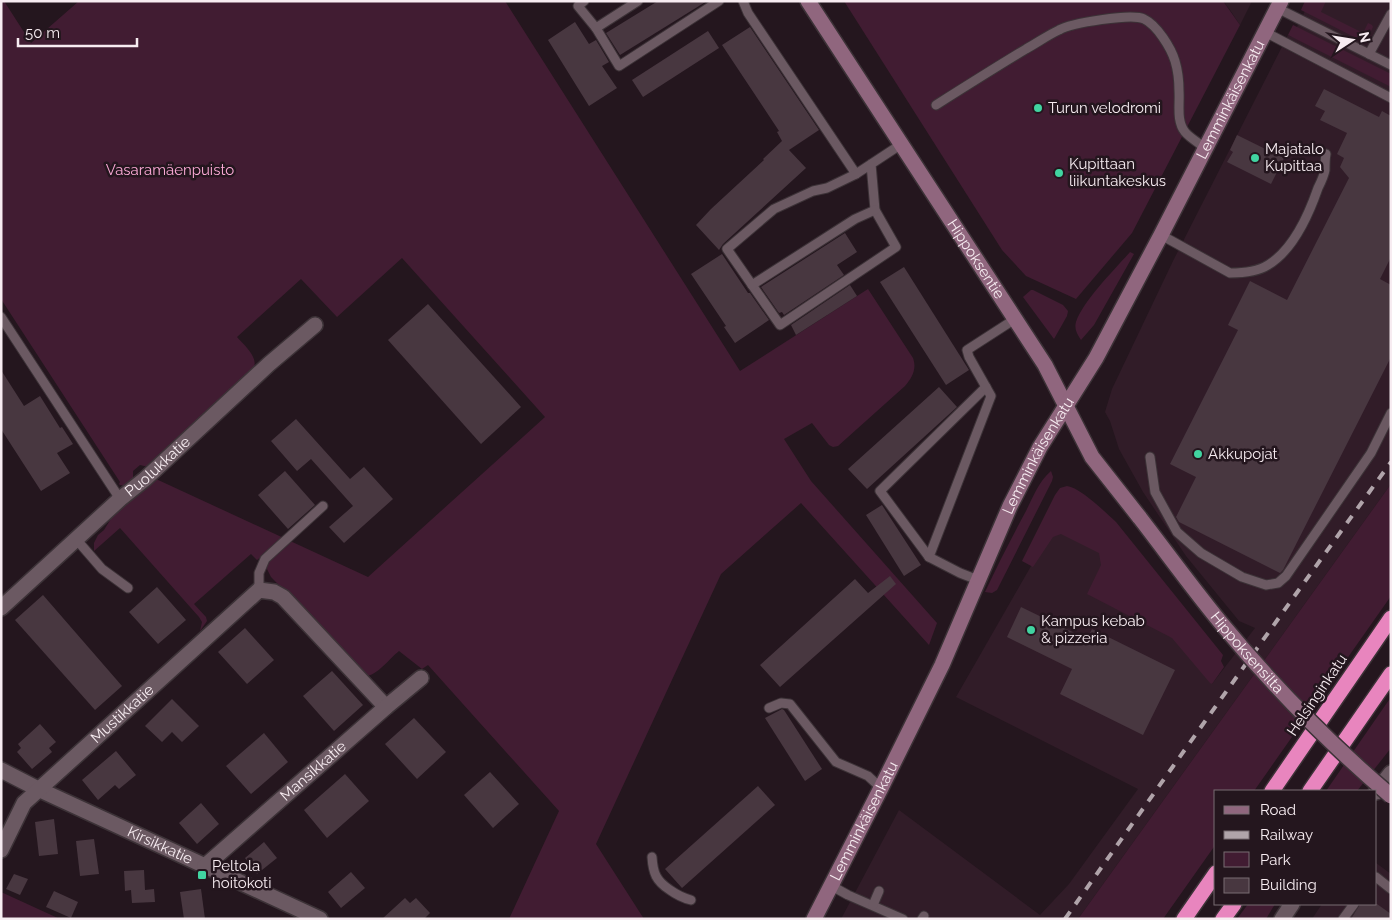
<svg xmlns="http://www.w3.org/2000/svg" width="1392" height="920" font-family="Raleway,sans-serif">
<rect width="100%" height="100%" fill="#24161e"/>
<g fill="#311c28">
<path d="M1223 1H1252L1240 25 1230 10Z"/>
<path d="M1310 1H1391V484L1078 919H841L899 810 1040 915 1069 884 1138 789 956 697 1054 526 1108 554 1212 684 1255 628 1239 621 1186 556 1143 492 1119 449 1110 421 1105 412 1112 389 1173 261 1288 35 1292 37Z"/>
<path d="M1376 863 1391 874V919H1312L1322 904H1376Z"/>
</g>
<g fill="#411c32">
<path d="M1 1H4L31 43 79 1H505L740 371 868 289 913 358C917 369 912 378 905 386L838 446 833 447 829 445 812 423 784 439 811 481 937 623 929 645 801 503 721 574 596 844 644 919H509L559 811 428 665 422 669 399 651C390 658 376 677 365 676L314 621 271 577 261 557 257 560 251 554 194 604 206 617 207 621 200 631 202 622 199 617 120 528 94 551V543L98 535 104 530 112 517 156 479 368 577 545 417 402 258 337 317 301 279 237 337C243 344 260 358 253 369 250 373 245 377 241 381L147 466H144L140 465 133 471V478L125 486 120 485 119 484 120 482 1 299Z"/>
<path d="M844 1H1223L1240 25 1132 233 1076 299 1026 276 1002 250Z"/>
<path d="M1305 1H1326L1321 12 1363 33 1368 23 1372 25 1373 27C1370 33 1368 40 1360 40L1301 10Z"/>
<path d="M1293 25 1391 74V87L1288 35Z"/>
<path d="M1130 252 1134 254 1094 325 1081 340C1077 334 1074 329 1076 322 1083 301 1115 269 1130 252Z"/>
<path d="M1031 290H1033L1063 305 1068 311 1067 316 1054 339 1023 297Z"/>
<path d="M1051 471 1053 477 1052 481 997 590 992 593 985 592C998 564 1012 537 1026 511 1033 497 1039 481 1051 471Z"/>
<path d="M1391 484V596L1254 791H1216V844L1163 919H1078Z"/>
<path d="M1067 486C1081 488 1105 512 1116 522L1223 655 1221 661 1224 667 1212 684 1210 683 1172 638 1087 594 1101 565 1099 553 1061 534 1053 537 1033 567 1022 561 1055 495 1060 488Z"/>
<path d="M1391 697V748L1357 791H1326Z"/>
<path d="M1 892 60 919H1Z"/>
<path d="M1248 904H1275L1266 919H1237Z"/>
</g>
<g fill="#483740">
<path d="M658 1H707L620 55 606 33Z"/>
<path d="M575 22 589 44 596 40 609 62 602 66 617 88 589 106 548 40Z"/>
<path d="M750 27 819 130 789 150 806 168 723 244 719 250 696 225 711 209 764 160 763 159 782 141 777 132 779 131 722 45Z"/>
<path d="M708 31 719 48 643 97 632 80Z"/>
<path d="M1324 89 1379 117 1382 111 1391 116V257L1380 279 1391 285V357L1283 570 1280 573 1179 522 1176 517 1196 477 1170 464 1238 330 1228 325 1250 281 1287 300 1349 178 1340 167 1344 158 1337 154 1347 133 1320 120 1325 111 1315 106Z"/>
<path d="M1237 135 1284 158 1271 184 1227 162 1233 152 1230 150Z"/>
<path d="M845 233 857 252 837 265 844 275 784 315 782 312 779 313 761 287Z"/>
<path d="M722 254 748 293H750L769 320 735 343 724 327 726 326 691 274Z"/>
<path d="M904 267 969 370 946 385 880 282Z"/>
<path d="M850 285 857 296 796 335 791 325Z"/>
<path d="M428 304 521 407 481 444 388 340Z"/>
<path d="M1 370 24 406 40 396 60 428 62 427 73 444 57 453 70 473 41 491 1 429Z"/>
<path d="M939 387 957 407 867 489 848 469Z"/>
<path d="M296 419 350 479 364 467 393 499 344 543 329 527 353 506 311 459 297 471 271 441Z"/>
<path d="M285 471 315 505 288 529 258 495Z"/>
<path d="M882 505 921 565 904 576 866 515Z"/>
<path d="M890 576 896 584 780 687 760 665 855 579 868 593Z"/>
<path d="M157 587 186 620 158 644 129 612Z"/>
<path d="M43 595 122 686 95 710 15 620Z"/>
<path d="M1021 607 1087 639 1092 629 1175 670 1143 735 1060 694 1072 669 1007 637Z"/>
<path d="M245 628 274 660 247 684 218 652Z"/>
<path d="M332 671 363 705 334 731 303 696Z"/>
<path d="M172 699 199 726 182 742 172 732 162 742 145 726Z"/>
<path d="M782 709 784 710 822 769 805 781 765 718Z"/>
<path d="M414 718 446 752 417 779 385 744Z"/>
<path d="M40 724 56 742 49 748 52 752 32 769 17 752 21 748 18 744Z"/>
<path d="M264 733 288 762 251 794 226 766Z"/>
<path d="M116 751 136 775 119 789 115 785 98 800 82 780Z"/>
<path d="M490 772 519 804 493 828 464 795Z"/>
<path d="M345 774 369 801 327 838 304 810Z"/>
<path d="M758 786 775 805 682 888 665 869Z"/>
<path d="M201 803 219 824 197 844 179 823Z"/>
<path d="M54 819 58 854 39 856 35 822Z"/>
<path d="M94 839 99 874 80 876 76 841Z"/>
<path d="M264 842 277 858 257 874 245 858Z"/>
<path d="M144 870 145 890 154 889 155 902 132 903 131 890 125 891 124 871Z"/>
<path d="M351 872 365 888 341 908 328 892Z"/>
<path d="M14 874 28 879 20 895 6 889Z"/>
<path d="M201 889 205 919H184L180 892Z"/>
<path d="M54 891 78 902 71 918 46 907Z"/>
<path d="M405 898 410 903 416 898 430 913 424 919H382Z"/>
<path d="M1360 904H1377L1391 914V919H1351Z"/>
</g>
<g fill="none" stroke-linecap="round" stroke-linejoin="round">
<g stroke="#3c3237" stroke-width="11">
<g id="lane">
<path d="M584 1 578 6 596 28 619 66 719 1"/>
<path d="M743 1 748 13 856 174"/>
<path d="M1277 8 1391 65"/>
<path d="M596 28 638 1"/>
<path d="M1265 32 1391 98"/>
<path d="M1369 54 1391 14"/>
<path d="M936 105C966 86 996 67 1026 49 1037 43 1048 35 1059 30 1071 23 1132 13 1144 19 1157 25 1171 48 1175 61 1178 71 1179 82 1179 91 1180 104 1176 121 1185 132 1190 138 1199 143 1205 148"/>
<path d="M871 164 875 210 896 247 780 325 727 249 774 209 813 191 827 188 856 174 900 145"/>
<path d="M1161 235 1230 273C1243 273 1257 272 1268 265 1293 250 1309 214 1318 188 1321 182 1324 176 1325 170 1325 165 1325 159 1326 154"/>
<path d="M752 285 855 219 875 210"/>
<path d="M1 317 120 499"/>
<path d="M1150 457 1155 492 1177 532 1201 553 1242 577 1266 585 1278 583 1286 576 1371 453 1391 413"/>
<path d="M76 539 102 569 128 588"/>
<path d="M929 557 880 491 986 387"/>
<path d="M978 580 960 573 929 557 991 396 969 357 967 350 1015 319"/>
<path d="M259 590V573L265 559 323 506"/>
<path d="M769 708 781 703 790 704 836 762 868 776 881 788"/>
<path d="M652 857C653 873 656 881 670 890 677 895 683 898 691 900"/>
<path d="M1376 877 1391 889"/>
<path d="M830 885 848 895 903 919"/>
<path d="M873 905 879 891"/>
<path d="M922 919 924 916"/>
<path d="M1343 919 1354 904"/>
</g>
</g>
<g stroke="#3c3237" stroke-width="18">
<g id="street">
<path id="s1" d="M1 608 120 499 145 479 269 364 315 325"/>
<path id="s2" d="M1 770 38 789 320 919"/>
<path d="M1376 792 1391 773"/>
<path id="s3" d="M1 850 24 803 259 590 274 592 283 597 386 707"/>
<path id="s4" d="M205 866 386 707 421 678"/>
<path d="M1282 919 1292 904"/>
</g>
</g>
<g stroke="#3c3237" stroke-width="18">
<g id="secondary">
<path id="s5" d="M808 1 1045 365 1092 457 1140 518"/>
<path id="s6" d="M814 919 881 788 942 665 1010 506 1040 447 1096 358 1161 235 1281 1"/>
</g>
</g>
<g stroke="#3c3237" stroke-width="18">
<g id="highway">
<path d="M1272 791 1391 618"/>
<path d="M1310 791 1391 674"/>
<path d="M1184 919 1216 873"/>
<path d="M1223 919 1234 904"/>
</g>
</g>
<use href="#lane" stroke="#6b5962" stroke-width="9"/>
<use href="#street" stroke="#6b5962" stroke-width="15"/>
<use href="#secondary" stroke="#90667e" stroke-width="15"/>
<use href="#highway" stroke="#e885be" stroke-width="15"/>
<path stroke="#b0a4aa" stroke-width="4" stroke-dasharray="9 9" stroke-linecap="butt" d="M1065 919C1173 766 1281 614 1391 462"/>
<g stroke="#3c3237" stroke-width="18" stroke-linecap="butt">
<g id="secondary-bridge">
<path id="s7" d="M1140 518C1167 553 1193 589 1221 623 1273 686 1330 744 1391 796"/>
</g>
</g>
<use href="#secondary-bridge" stroke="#90667e" stroke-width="15"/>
</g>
<g fill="#41d4a1" stroke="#24161e" stroke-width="2">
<circle cx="1038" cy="108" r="5"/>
<circle cx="1255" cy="158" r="5"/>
<circle cx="1059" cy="173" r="5"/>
<circle cx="1198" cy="454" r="5"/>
<circle cx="1031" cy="630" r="5"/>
<rect x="197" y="870" width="10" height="10" rx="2.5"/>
</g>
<g text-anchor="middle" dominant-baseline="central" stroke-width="5" stroke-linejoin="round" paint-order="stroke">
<g font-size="15" fill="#f7ecf1" stroke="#24161e">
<text stroke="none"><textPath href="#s6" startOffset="920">Lemminkäisenkatu</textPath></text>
<text stroke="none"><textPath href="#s5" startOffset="308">Hippoksentie</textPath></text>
<text stroke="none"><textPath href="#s6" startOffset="515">Lemminkäisenkatu</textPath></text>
<text stroke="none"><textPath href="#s1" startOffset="211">Puolukkatie</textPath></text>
<text stroke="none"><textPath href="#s7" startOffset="172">Hippoksensilta</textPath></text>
<text transform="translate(1317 695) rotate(-56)">Helsinginkatu</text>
<text stroke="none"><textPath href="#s3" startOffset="185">Mustikkatie</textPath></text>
<text stroke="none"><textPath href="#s4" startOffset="144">Mansikkatie</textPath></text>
<text stroke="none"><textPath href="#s6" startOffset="110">Lemminkäisenkatu</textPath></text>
<text stroke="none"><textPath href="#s2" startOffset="176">Kirsikkatie</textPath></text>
</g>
<g font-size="15" fill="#f7ecf1" stroke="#24161e" text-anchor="start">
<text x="1048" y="108">Turun velodromi</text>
<text x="1265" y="149">Majatalo<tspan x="1265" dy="17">Kupittaa</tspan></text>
<text x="1069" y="164">Kupittaan<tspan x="1069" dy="17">liikuntakeskus</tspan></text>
<text x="1208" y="454">Akkupojat</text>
<text x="1041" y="621">Kampus kebab<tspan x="1041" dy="17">&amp; pizzeria</tspan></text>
<text x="212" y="866">Peltola<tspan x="212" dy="17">hoitokoti</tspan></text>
</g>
<g font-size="15" fill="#fcaad7" stroke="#24161e">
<text x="170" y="170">Vasaramäenpuisto</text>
</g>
</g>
<rect width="1392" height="920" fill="none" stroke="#f7ecf1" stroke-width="5"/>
<rect x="1214" y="790" width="162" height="115" fill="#24161e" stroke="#786c72"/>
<rect x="1224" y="806" width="25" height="8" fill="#90667e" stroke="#786c72"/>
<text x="1260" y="815" font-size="15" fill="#f7ecf1">Road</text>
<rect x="1224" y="831" width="25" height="8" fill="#b0a4aa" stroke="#786c72"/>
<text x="1260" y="840" font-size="15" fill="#f7ecf1">Railway</text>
<rect x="1224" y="852" width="25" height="15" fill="#411c32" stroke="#786c72"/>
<text x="1260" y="865" font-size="15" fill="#f7ecf1">Park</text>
<rect x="1224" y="878" width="25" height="15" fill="#483740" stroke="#786c72"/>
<text x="1260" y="890" font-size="15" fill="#f7ecf1">Building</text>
<g transform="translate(1352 40) rotate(78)" stroke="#24161e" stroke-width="4" paint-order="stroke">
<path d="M0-4L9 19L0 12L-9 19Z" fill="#f7ecf1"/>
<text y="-8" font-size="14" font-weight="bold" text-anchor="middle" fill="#f7ecf1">N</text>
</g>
<path d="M18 38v8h119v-8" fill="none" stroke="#f7ecf1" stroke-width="2.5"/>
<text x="25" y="38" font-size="15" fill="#f7ecf1" stroke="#24161e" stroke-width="4" paint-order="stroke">50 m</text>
</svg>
